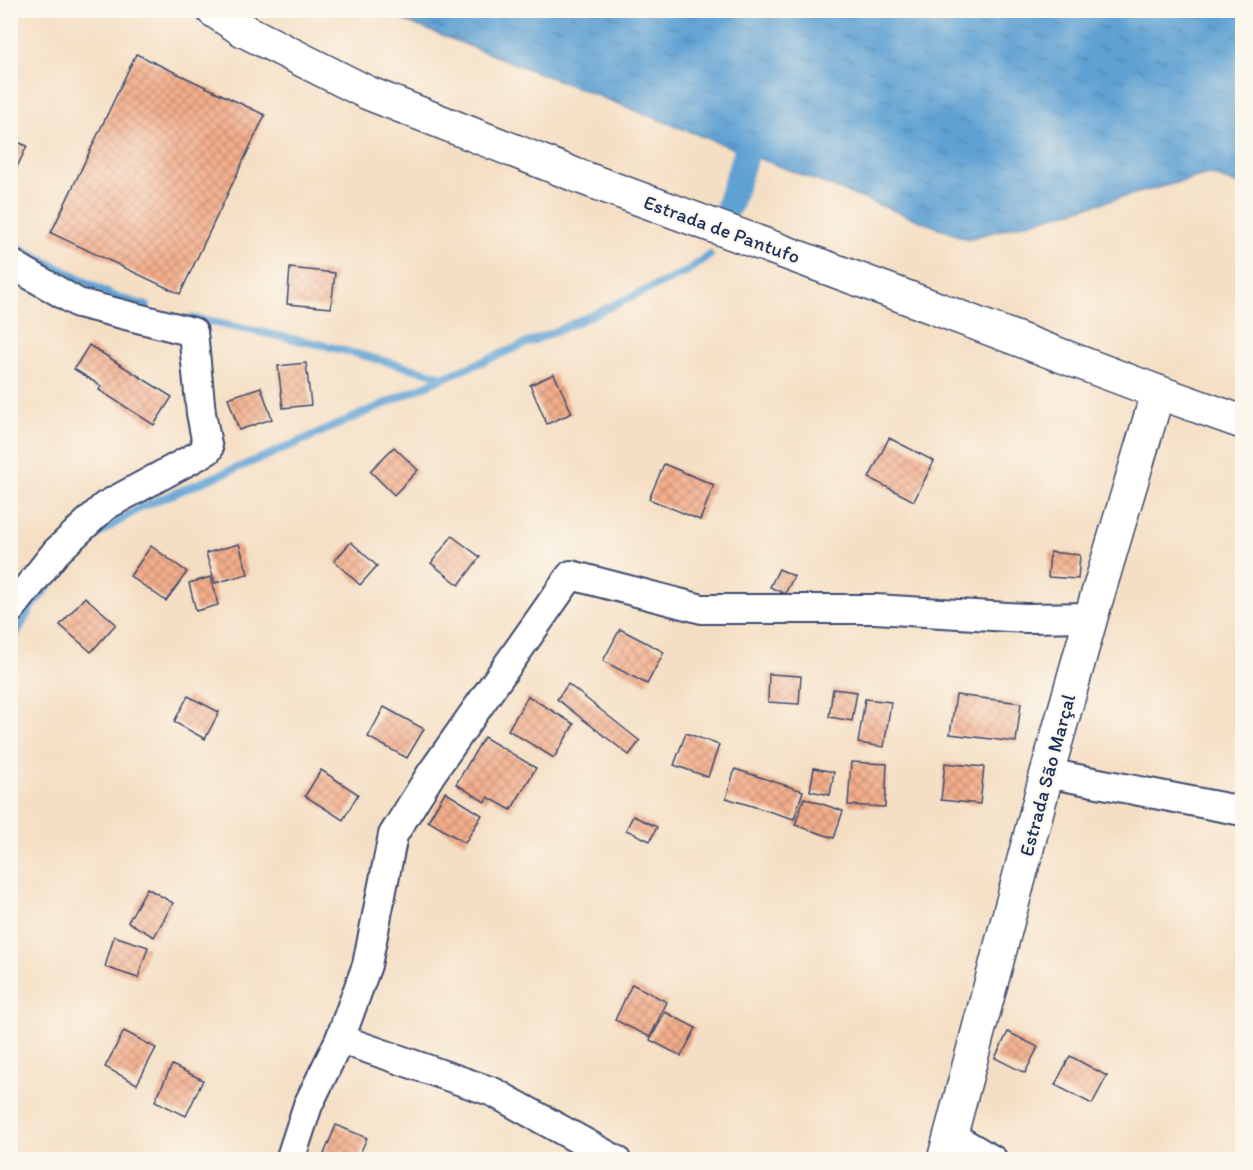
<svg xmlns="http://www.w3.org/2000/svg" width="1253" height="1170" font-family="Itim,sans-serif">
<defs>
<pattern id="water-ripples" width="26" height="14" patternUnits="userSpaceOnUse" patternTransform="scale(1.5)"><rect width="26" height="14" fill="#5fa1d3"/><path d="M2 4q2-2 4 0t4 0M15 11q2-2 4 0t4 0" fill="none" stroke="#4e84ae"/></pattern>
<pattern id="building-cross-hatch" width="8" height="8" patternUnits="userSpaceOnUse" patternTransform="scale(1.5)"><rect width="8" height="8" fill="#f4ae8b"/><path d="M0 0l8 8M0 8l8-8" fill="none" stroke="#c58e75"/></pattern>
</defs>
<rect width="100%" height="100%" fill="#fbf7ec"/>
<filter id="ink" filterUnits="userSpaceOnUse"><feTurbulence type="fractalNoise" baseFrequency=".0167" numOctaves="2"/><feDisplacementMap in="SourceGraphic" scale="12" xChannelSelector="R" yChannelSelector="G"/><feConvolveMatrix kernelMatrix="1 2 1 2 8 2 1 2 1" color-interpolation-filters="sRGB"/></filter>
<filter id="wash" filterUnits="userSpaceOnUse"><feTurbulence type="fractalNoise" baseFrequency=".008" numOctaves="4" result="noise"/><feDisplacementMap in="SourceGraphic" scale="24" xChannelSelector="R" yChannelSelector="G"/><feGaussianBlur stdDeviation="1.35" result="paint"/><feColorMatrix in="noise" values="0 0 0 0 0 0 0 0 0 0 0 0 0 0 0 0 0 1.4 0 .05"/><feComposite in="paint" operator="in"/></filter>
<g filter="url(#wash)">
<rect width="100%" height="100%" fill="#f5dfc4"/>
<path fill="url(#water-ripples)" stroke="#3d6898" stroke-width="1.5" d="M379 11H1242V186L1209 174 967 239Z"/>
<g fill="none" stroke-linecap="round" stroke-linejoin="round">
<g stroke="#5fa1d3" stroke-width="8">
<path d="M10 243 113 296 147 306"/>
<path d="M191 318 323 345 445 377"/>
<path d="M10 645 31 607 83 544 141 507 269 455 445 377 559 330 686 272 710 255"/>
</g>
<path stroke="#5fa1d3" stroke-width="26" d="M729 205 746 153"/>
</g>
<g id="blocks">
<g fill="url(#building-cross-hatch)">
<path d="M136 54 265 115 180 294 51 233Z"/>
<path d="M10 139 27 146 10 182Z"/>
<path d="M290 268 335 273 331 308 287 304Z"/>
<path d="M89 345 172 397 154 425 99 390 101 386 74 369Z"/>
<path d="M306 363 311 405 283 408 278 366Z"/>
<path d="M554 374 572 413 547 424 530 385Z"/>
<path d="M261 387 272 419 239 430 228 398Z"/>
<path d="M889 438 934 461 914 501 869 478Z"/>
<path d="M394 447 418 470 394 495 370 471Z"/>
<path d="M664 464 714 485 700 520 649 499Z"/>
<path d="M452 536 480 557 459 585 431 563Z"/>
<path d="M351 542 377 566 360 585 334 561Z"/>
<path d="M239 544 248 574 215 583 206 553Z"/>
<path d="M151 546 187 572 166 601 130 576Z"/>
<path d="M1050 552 1080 555 1078 579 1048 577Z"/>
<path d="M779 569 794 576 785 594 770 587Z"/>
<path d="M211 577 218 605 196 611 189 583Z"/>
<path d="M85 597 116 624 91 652 60 625Z"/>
<path d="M620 629 664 652 647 684 603 661Z"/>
<path d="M769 674 801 676 799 704 768 702Z"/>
<path d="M568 684 640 741 629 755 557 699Z"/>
<path d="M833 689 857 692 852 721 829 717Z"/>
<path d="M956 695 1021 703 1016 742 950 734Z"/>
<path d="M188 696 219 712 205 739 174 722Z"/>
<path d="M528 696 574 724 554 758 508 730Z"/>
<path d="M865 699 891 702 884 747 858 743Z"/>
<path d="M384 707 424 729 407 758 368 737Z"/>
<path d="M686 733 719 745 708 777 674 765Z"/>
<path d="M484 737 536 768 511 810 488 797 485 802 456 784Z"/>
<path d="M851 762 887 764 885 807 848 805Z"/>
<path d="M945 763 984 767 980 804 941 800Z"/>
<path d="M814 768 834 772 830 795 810 791Z"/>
<path d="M735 769 803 791 794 819 726 798Z"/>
<path d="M321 770 358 794 343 820 305 796Z"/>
<path d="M445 792 482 815 465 843 428 821Z"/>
<path d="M804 798 843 811 834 838 795 825Z"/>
<path d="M633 816 657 827 650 841 626 830Z"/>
<path d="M147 888 173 903 154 937 128 922Z"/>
<path d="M114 936 148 947 138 978 105 967Z"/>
<path d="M632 984 667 1002 650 1037 615 1020Z"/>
<path d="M665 1012 696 1028 681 1056 650 1040Z"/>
<path d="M124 1031 156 1048 137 1084 105 1067Z"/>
<path d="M1008 1032 1038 1047 1025 1073 995 1058Z"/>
<path d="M1070 1056 1107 1076 1092 1104 1055 1085Z"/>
<path d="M172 1065 203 1080 186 1116 155 1101Z"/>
<path d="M336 1125 367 1138 357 1160H335L324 1154Z"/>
</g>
</g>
</g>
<g filter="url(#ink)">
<use href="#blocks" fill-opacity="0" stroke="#3c496d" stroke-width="1.5"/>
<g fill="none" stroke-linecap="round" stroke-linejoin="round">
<g stroke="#3c496d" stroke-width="32">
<g id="street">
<path d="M10 263 78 303 193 332 201 413 208 450 105 506 56 552 10 610"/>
<path d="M1047 773 1242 811"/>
<path d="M340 1039 367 965 393 835 431 774 571 575 702 609H875L1026 618 1091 617"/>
<path d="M950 1135 993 1160"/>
<path d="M290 1160 308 1105 340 1039 493 1092 616 1160"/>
</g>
</g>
<g stroke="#3c496d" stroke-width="36">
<g id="secondary">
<path d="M213 10 243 30 368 93 578 176 898 294 1158 392 1242 422"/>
<path d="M944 1160 1047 773 1091 617 1158 392"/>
</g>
</g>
<use href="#street" stroke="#fff" stroke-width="28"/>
<use href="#secondary" stroke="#fff" stroke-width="33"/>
</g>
</g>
<g text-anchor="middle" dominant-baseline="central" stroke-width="4.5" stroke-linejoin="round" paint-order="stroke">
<g font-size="20" fill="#1b2f5e" stroke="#fbf7ec">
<text transform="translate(722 229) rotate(20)">Estrada de Pantufo</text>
<text transform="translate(1047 775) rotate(-75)">Estrada São Marçal</text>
</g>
</g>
<rect width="1253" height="1170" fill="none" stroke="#fbf7ec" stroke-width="36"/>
</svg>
